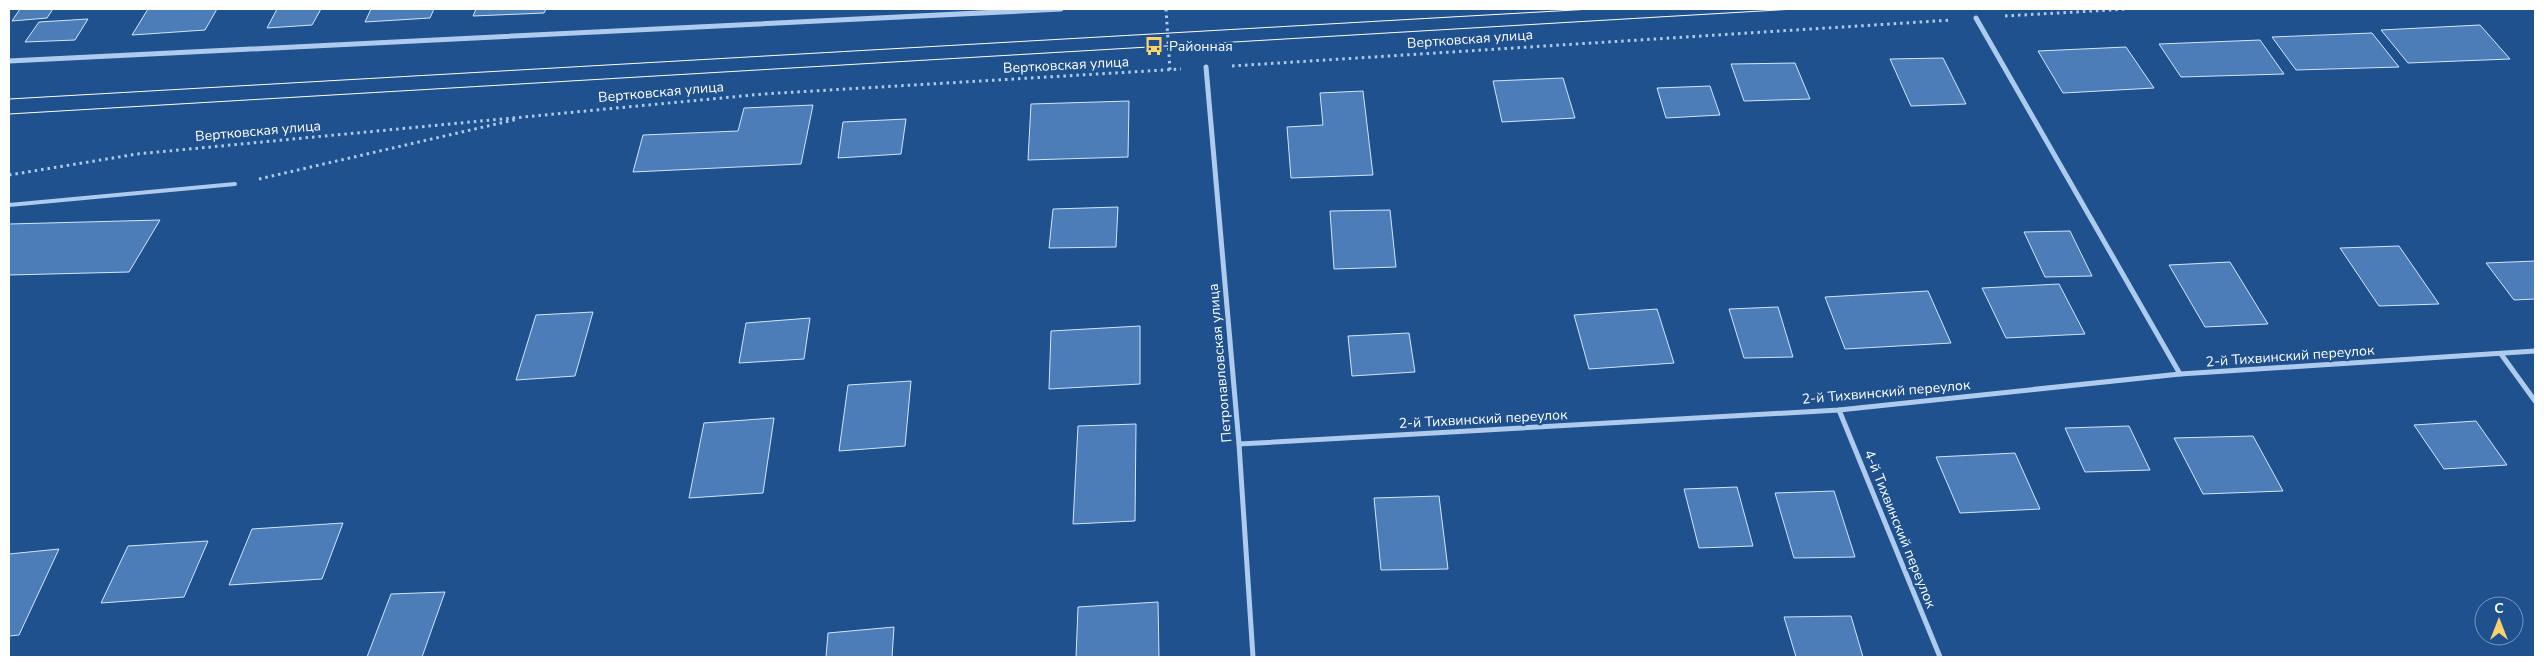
<svg xmlns="http://www.w3.org/2000/svg" width="2544" height="666" font-family="'Nunito Sans',sans-serif">
<rect width="100%" height="100%" fill="#1f518f"/>
<g fill="#4c7db8" stroke="#d4e5f9">
<path d="M20 9H53L47 18 12 21Z"/>
<path d="M148 9H217L205 30 132 35Z"/>
<path d="M277 9H321L312 25 267 28Z"/>
<path d="M371 9H434L430 18 365 22Z"/>
<path d="M476 9H546L544 13 473 16Z"/>
<path d="M88 19 75 40 25 42 39 22Z"/>
<path d="M2480 25 2510 59 2408 63 2381 30Z"/>
<path d="M2372 33 2399 67 2296 70 2272 37Z"/>
<path d="M2260 40 2284 74 2181 77 2159 44Z"/>
<path d="M2126 47 2154 88 2063 93 2038 51Z"/>
<path d="M1943 58 1966 104 1911 106 1890 59Z"/>
<path d="M1795 63 1810 99 1744 101 1731 64Z"/>
<path d="M1563 78 1575 118 1502 122 1493 81Z"/>
<path d="M1710 86 1720 115 1666 118 1657 88Z"/>
<path d="M1363 91 1373 175 1291 178 1287 127 1323 125 1320 93Z"/>
<path d="M1129 101 1128 157 1028 160 1031 104Z"/>
<path d="M813 105 801 164 633 172 643 135 738 131 744 108Z"/>
<path d="M906 119 901 154 838 158 843 122Z"/>
<path d="M1118 207 1116 247 1049 248 1053 209Z"/>
<path d="M1390 210 1396 267 1334 269 1330 211Z"/>
<path d="M160 220 129 272 9 275V224Z"/>
<path d="M2070 231 2092 276 2045 277 2024 232Z"/>
<path d="M2399 246 2439 304 2379 306 2340 248Z"/>
<path d="M2535 261V299L2514 300 2486 263Z"/>
<path d="M2230 262 2268 324 2205 327 2169 265Z"/>
<path d="M2059 284 2085 334 2006 338 1982 288Z"/>
<path d="M1928 291 1951 343 1845 349 1825 297Z"/>
<path d="M1778 307 1793 357 1744 358 1729 309Z"/>
<path d="M1657 309 1674 363 1589 369 1574 315Z"/>
<path d="M593 312 575 376 516 380 536 315Z"/>
<path d="M810 318 804 359 739 363 746 323Z"/>
<path d="M1140 326V384L1049 389 1051 331Z"/>
<path d="M1409 333 1415 372 1352 376 1348 336Z"/>
<path d="M911 381 905 446 839 451 848 385Z"/>
<path d="M774 418 763 493 689 498 704 423Z"/>
<path d="M2476 421 2507 465 2444 469 2414 425Z"/>
<path d="M1136 424 1135 521 1073 524 1078 426Z"/>
<path d="M2129 426 2150 470 2085 472 2065 428Z"/>
<path d="M2253 436 2283 491 2203 494 2174 438Z"/>
<path d="M2015 453 2040 509 1960 513 1936 457Z"/>
<path d="M1737 487 1753 546 1699 548 1684 489Z"/>
<path d="M1834 491 1855 557 1794 558 1775 493Z"/>
<path d="M1439 496 1448 569 1381 570 1374 498Z"/>
<path d="M343 523 322 579 229 585 252 529Z"/>
<path d="M208 541 184 597 101 603 128 546Z"/>
<path d="M59 549 19 635 9 636V554Z"/>
<path d="M445 592 422 657H367L391 594Z"/>
<path d="M1158 602 1159 657H1076L1078 607Z"/>
<path d="M1851 616 1863 657H1796L1784 617Z"/>
<path d="M894 627 892 657H826L828 633Z"/>
</g>
<g fill="none" stroke-linecap="round" stroke-linejoin="round">
<g stroke="#aecbed" stroke-width="3" stroke-dasharray="2.5 4" stroke-linecap="butt">
<path d="M1166 9 1170 70"/>
<path d="M2005 16 2127 9"/>
<path d="M1232 66 1952 20"/>
<path d="M9 175 137 154 763 94 1181 69"/>
<path d="M259 179 518 119"/>
</g>
<path stroke="#aecbed" stroke-width="4" d="M9 205 235 184"/>
<g stroke="#aecbed" stroke-width="5">
<path d="M1976 18 2180 374"/>
<path d="M9 61 1061 9"/>
<path d="M1206 67 1239 444 1253 657"/>
<path d="M2501 354 2535 401"/>
<path d="M1839 410 1940 657"/>
<path d="M1239 444 1839 410 2180 374 2535 351"/>
</g>
<g stroke="#fff" stroke-width="1">
<path d="M9 99 1592 9"/>
<path d="M9 114 1795 9"/>
</g>
</g>
<defs>
<g id="bus-bare" transform="scale(1.5)"><path d="M-5-6H5V4H4V6H2V4H-2V6H-4V4H-5ZM-3.5-4V0h7V-4ZM-3.5 1.2v1.5H-2V1.2ZM2 1.2v1.5H3.5V1.2Z" fill="#fbd16e" stroke="#1f518f" stroke-width="2.5" paint-order="stroke"/></g>
</defs>
<g fill-rule="evenodd">
<use href="#bus-bare" x="1154" y="46"/>
</g>
<g text-anchor="middle" dominant-baseline="central" stroke-width="4.5" stroke-linejoin="round" paint-order="stroke">
<g font-size="14" fill="#fff" stroke="#1f518f">
<text transform="translate(1470 39) rotate(-4)">Вертковская улица</text>
<text transform="translate(1066 65) rotate(-3)">Вертковская улица</text>
<text transform="translate(661 92) rotate(-5)">Вертковская улица</text>
<text transform="translate(258 131) rotate(-5)">Вертковская улица</text>
<text transform="translate(2290 356) rotate(-4)">2-й Тихвинский переулок</text>
<text transform="translate(1220 363) rotate(-95)">Петропавловская улица</text>
<text transform="translate(1886 392) rotate(-5)">2-й Тихвинский переулок</text>
<text transform="translate(1483 419) rotate(-3)">2-й Тихвинский переулок</text>
<text transform="translate(1900 529) rotate(68)">4-й Тихвинский переулок</text>
</g>
<g font-size="14" fill="#fff" stroke="#1f518f" text-anchor="start">
<text x="1169" y="46">Районная</text>
</g>
</g>
<rect width="2544" height="666" fill="none" stroke="#ffffff" stroke-width="20"/>
<g transform="translate(2499 621)"><circle r="24" fill="#1f518f" stroke="#7997bc"/>
<path d="M0-4L9 19L0 12L-9 19Z" fill="#fbd16e"/>
<text y="-8" font-size="14" font-weight="bold" text-anchor="middle" fill="#ffffff">С</text>
</g>
</svg>
